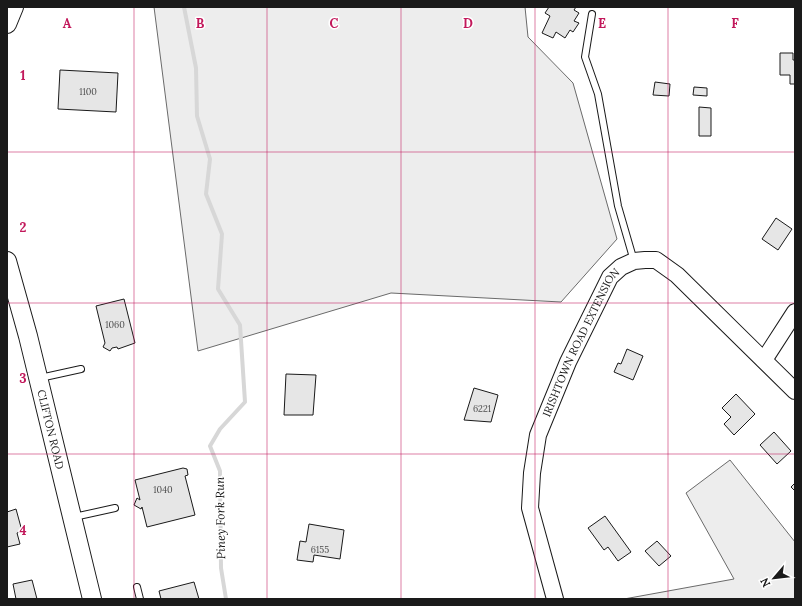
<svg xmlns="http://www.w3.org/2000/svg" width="802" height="606" font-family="Lora,serif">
<rect width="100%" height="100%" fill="#fff"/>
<g fill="#ededed" stroke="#6a6a6a">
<path d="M154 7H525L528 37 573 83 617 239 561 302 391 293 198 351Z"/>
<path d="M730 460 795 542V599H624L734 579 686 493Z"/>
</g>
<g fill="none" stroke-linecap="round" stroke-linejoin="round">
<path stroke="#d7d7d7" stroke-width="4" d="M184 7 196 68 197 116 210 159 206 194 222 234 218 289 240 325 245 402 220 429 210 446 220 471 221 568 226 599"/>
</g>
<g fill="#e6e6e6" stroke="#1a1a1a">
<path d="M549 7H576L574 10 579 13 574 21 579 23 573 32 570 30 565 38 556 32 553 38 542 33 550 16 545 13Z"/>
<path d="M780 53H793V60H795V84H790V75H780Z"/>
<path d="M60 70 118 73 116 112 58 109Z"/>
<path d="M655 82 670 84 669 96 653 95Z"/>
<path d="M694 87 707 88V96L693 95Z"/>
<path d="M699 107 711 108V136H699Z"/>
<path d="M776 218 792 229 778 250 762 239Z"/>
<path d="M124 299 135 343 118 349 117 347 112 348 110 351 103 347 105 343 96 306Z"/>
<path d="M627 349 643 356 633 380 614 372 618 363 621 364Z"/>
<path d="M286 374 316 375 313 415H284Z"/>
<path d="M474 388 498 395 491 422 464 420Z"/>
<path d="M736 394 755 414 734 435 724 424 731 417 722 408Z"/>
<path d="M774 432 791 451 777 464 760 445Z"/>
<path d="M183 468 187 469 188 475 185 476 195 515 147 527 142 507 141 509 134 505 137 498 140 500 135 480Z"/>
<path d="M795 483V491L791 487Z"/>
<path d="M16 509 22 531 17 533 20 544 7 547V512Z"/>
<path d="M605 516 631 552 618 561 608 547 604 550 588 528Z"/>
<path d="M309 524 344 530 340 559 314 555 313 562 297 560 300 541 306 542Z"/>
<path d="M657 541 671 556 659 566 645 551Z"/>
<path d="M32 580 37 599H16L13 584Z"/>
<path d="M194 582 199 599H161L159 591Z"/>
</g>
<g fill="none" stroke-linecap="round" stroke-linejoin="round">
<g stroke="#1a1a1a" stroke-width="8">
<g id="service">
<path d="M592 14 585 57 598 94 618 206 634 261"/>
<path d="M40 378 81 369"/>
<path d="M74 517 115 508"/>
<path d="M137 587 140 599"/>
</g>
</g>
<g stroke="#1a1a1a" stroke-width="18">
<g id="tertiary">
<path d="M764 360 795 312"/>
<path id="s1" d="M555 599 530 508 532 473 538 435 568 362 610 277 621 267 634 261 645 260H656L677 275 795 391"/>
</g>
</g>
<g stroke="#1a1a1a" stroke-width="20">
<g id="secondary">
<path d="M7 24 14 7"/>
<path id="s2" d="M7 261 28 336 92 599"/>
</g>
</g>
<use href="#service" stroke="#fff" stroke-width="6"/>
<use href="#tertiary" stroke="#fff" stroke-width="16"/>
<use href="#secondary" stroke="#fff" stroke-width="18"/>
</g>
<path fill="none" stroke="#c2185b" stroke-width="1" stroke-opacity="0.55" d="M134 7V599M267 7V599M401 7V599M535 7V599M668 7V599M7 152H795M7 303H795M7 454H795"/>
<g text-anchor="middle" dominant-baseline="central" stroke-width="3" stroke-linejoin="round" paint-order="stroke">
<g font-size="9" fill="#4d4d4d">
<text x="88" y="91">1100</text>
<text x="115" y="324">1060</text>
<text x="482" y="408">6221</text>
<text x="163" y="489">1040</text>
<text x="320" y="549">6155</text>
</g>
<g font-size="11" fill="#1a1a1a" stroke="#fff">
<text stroke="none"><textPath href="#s1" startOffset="270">IRISHTOWN ROAD EXTENSION</textPath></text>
<text stroke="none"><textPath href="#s2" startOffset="174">CLIFTON ROAD</textPath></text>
</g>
<g font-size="12" font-style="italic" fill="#1a1a1a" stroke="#fff">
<text transform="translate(220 518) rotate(-91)">Piney Fork Run</text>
</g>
</g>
<g font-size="13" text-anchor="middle" font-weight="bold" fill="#c2185b" stroke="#fff" stroke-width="3" stroke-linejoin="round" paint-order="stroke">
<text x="67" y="28">A</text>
<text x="200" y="28">B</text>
<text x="334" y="28">C</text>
<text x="468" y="28">D</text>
<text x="602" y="28">E</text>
<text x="735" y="28">F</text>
<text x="23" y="80">1</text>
<text x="23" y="232">2</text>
<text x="23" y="383">3</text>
<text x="23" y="535">4</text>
</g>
<rect width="802" height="606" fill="none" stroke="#1a1a1a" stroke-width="16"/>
<g transform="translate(774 578) rotate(242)" stroke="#ffffff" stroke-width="3" paint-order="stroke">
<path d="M0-3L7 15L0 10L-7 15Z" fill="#1a1a1a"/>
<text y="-6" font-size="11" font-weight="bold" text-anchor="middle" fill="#1a1a1a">N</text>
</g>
</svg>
